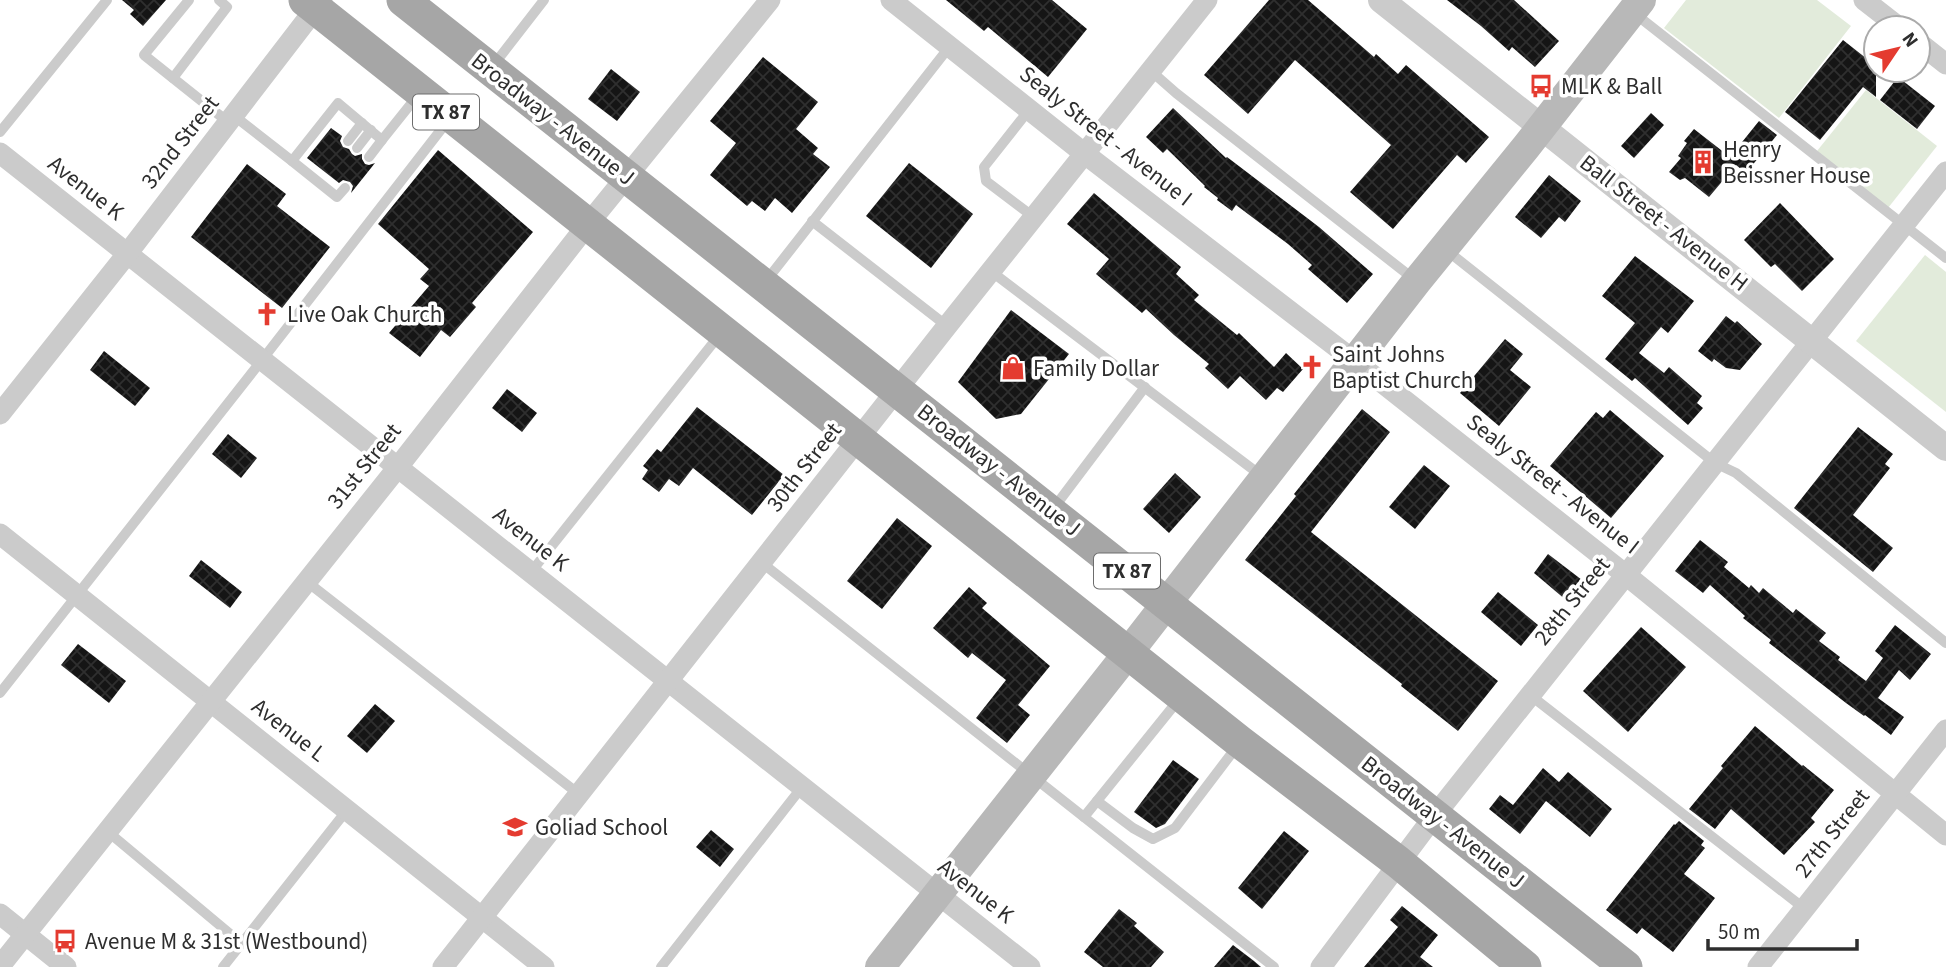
<svg xmlns="http://www.w3.org/2000/svg" width="1946" height="967" font-family="'Source Sans 3',sans-serif">
<defs>
<pattern id="building-cross-hatch" width="8" height="8" patternUnits="userSpaceOnUse" patternTransform="scale(1.75)"><rect width="8" height="8" fill="#151515"/><path d="M0 0l8 8M0 8l8-8" fill="none" stroke="#2f2f2f"/></pattern>
</defs>
<rect width="100%" height="100%" fill="#fff"/>
<g fill="#e2ebdb">
<path d="M1686 0H1817L1851 26 1779 118 1664 28Z"/>
<path d="M1866 90 1937 146 1888 208 1817 151Z"/>
<path d="M1925 255 1946 272V412L1856 341Z"/>
</g>
<g fill="url(#building-cross-hatch)">
<path d="M122 0H166L143 26 130 14 134 10Z"/>
<path d="M946 0H1052L1087 29 1048 77 988 27 984 31Z"/>
<path d="M1269 0H1308L1374 57 1376 54 1398 74 1406 65 1489 137 1466 163 1457 155 1393 229 1350 192 1391 145 1295 60 1248 114 1204 75Z"/>
<path d="M1447 0H1514L1559 41 1535 67 1512 47 1509 51 1481 26Z"/>
<path d="M1843 40 1876 66V97L1863 87 1820 140 1785 112Z"/>
<path d="M763 57 818 102 796 129 818 148 813 154 830 167 792 213 775 198 765 211 752 201 747 206 710 175 736 143 710 121Z"/>
<path d="M611 69 640 92 617 121 588 99Z"/>
<path d="M1898 77 1935 106 1917 129 1880 100Z"/>
<path d="M1173 108 1226 158 1227 157 1319 227 1373 274 1347 303 1308 269 1312 265 1288 244 1236 205 1232 211 1217 200 1218 198 1204 187 1205 186 1167 149 1163 153 1146 137Z"/>
<path d="M1651 113 1664 125 1634 158 1621 146Z"/>
<path d="M1759 121 1777 135 1746 173 1736 165 1709 197 1685 178 1680 180 1669 172 1681 158 1678 156 1687 143 1684 141 1694 129 1730 157Z"/>
<path d="M331 128 342 136 340 141 343 147 349 149 352 154 355 156 362 154V159L365 164 369 165 375 163 351 193 353 186 350 182 343 180 339 183 307 158Z"/>
<path d="M438 150 533 232 472 303 476 307 450 337 441 330 420 357 389 333 429 286 420 279 429 269 378 224Z"/>
<path d="M909 163 973 214 931 268 866 216Z"/>
<path d="M247 164 286 194 277 206 330 247 282 308 191 237Z"/>
<path d="M1549 175 1581 201 1565 222 1559 217 1541 238 1515 217Z"/>
<path d="M1094 193 1181 267 1176 274 1199 295 1194 300 1237 335 1239 333 1274 367 1286 353 1303 369 1283 392 1277 388 1266 400 1240 376 1228 389 1205 368 1209 364 1174 335 1146 309 1142 313 1096 274 1109 259 1067 224Z"/>
<path d="M1780 203 1834 259 1802 291 1775 264 1771 267 1744 240Z"/>
<path d="M1635 256 1694 301 1668 333 1661 327 1639 353 1664 373 1669 367 1702 396 1697 403 1703 408 1688 425 1635 378 1632 381 1605 359 1635 323 1602 296Z"/>
<path d="M1011 310 1069 354 1021 414 996 419 958 382Z"/>
<path d="M1726 316 1735 323 1737 321 1762 344 1740 370 1726 368 1714 359 1712 362 1698 351Z"/>
<path d="M1505 339 1523 354 1510 370 1531 387 1499 426 1460 393Z"/>
<path d="M104 351 150 388 135 406 90 370Z"/>
<path d="M507 389 537 413 522 432 492 408Z"/>
<path d="M697 407 784 475 752 515 693 468 679 486 669 479 659 492 642 479 648 470 643 466 657 449 661 452Z"/>
<path d="M1362 409 1390 432 1311 532 1498 681 1458 731 1401 686 1402 684 1245 560 1296 496 1294 494Z"/>
<path d="M1610 410 1664 456 1611 518 1550 466 1596 412 1603 418Z"/>
<path d="M1858 427 1893 454 1885 464 1890 468 1853 515 1893 548 1873 572 1794 508Z"/>
<path d="M228 434 257 458 241 478 212 454Z"/>
<path d="M1424 465 1450 486 1415 529 1389 507Z"/>
<path d="M1175 473 1201 497 1169 533 1143 509Z"/>
<path d="M897 518 932 546 882 609 847 581Z"/>
<path d="M1700 540 1728 562 1724 567 1749 588 1751 585 1759 593 1763 588 1793 613 1796 609 1826 633 1819 641 1840 657 1838 660 1866 681 1883 658 1875 651 1895 625 1931 654 1910 680 1899 670 1878 698 1904 717 1891 735 1865 715 1864 716 1846 703 1769 643 1771 640 1743 618 1745 616 1710 585 1703 593 1675 571Z"/>
<path d="M1548 554 1582 580 1566 600 1534 573Z"/>
<path d="M201 560 242 592 230 608 189 576Z"/>
<path d="M969 587 987 603 982 608 1050 666 1018 705 1030 715 1007 743 976 718 1006 680 972 653 968 658 933 628Z"/>
<path d="M1498 592 1538 625 1521 646 1481 612Z"/>
<path d="M1641 627 1686 667 1628 732 1583 691Z"/>
<path d="M78 644 126 681 109 703 61 665Z"/>
<path d="M375 704 395 721 367 753 347 736Z"/>
<path d="M1755 726 1802 766 1803 765 1834 790 1811 818 1815 822 1784 855 1731 809 1715 829 1689 809 1723 768 1721 766Z"/>
<path d="M1173 760 1199 779 1165 824 1156 828 1134 812Z"/>
<path d="M1543 768 1559 782 1568 772 1612 809 1590 837 1546 801 1520 834 1489 809 1500 795 1513 805Z"/>
<path d="M1679 821 1704 841 1701 845 1705 848 1684 874 1715 898 1673 952 1642 928 1637 934 1606 910 1674 824 1675 825Z"/>
<path d="M711 830 734 849 720 867 696 847Z"/>
<path d="M1284 831 1309 851 1262 909 1238 888Z"/>
<path d="M1402 906 1438 935 1420 957 1433 967H1364L1398 927 1390 920Z"/>
<path d="M1119 909 1137 923 1134 926 1164 952 1151 967H1103L1084 952Z"/>
<path d="M1233 945 1254 961 1261 967H1214Z"/>
</g>
<g fill="none" stroke-linecap="round" stroke-linejoin="round">
<g stroke="#cbcbcb" stroke-width="10">
<path d="M189 0 144 55 228 122"/>
<path d="M1634 13 1946 258"/>
<path d="M492 67 544 0"/>
<path d="M1151 71 1176 93 1415 280"/>
<path d="M173 78 227 7 219 0"/>
<path d="M1029 110 984 167 986 181 1035 218"/>
<path d="M233 115 292 161 338 103 382 140 418 95"/>
<path d="M0 132 107 0"/>
<path d="M348 141 362 123"/>
<path d="M357 148 371 130"/>
<path d="M369 157 382 140"/>
<path d="M292 161 337 197 345 188"/>
<path d="M812 221 947 326"/>
<path d="M1445 249 1715 463 1736 473 1946 643"/>
<path d="M992 272 1263 477"/>
<path d="M766 281 950 46"/>
<path d="M1053 509 1145 387"/>
<path d="M762 563 1274 967"/>
<path d="M531 572 721 333"/>
<path d="M306 581 580 795"/>
<path d="M0 693 262 360 450 118"/>
<path d="M1530 695 1805 909"/>
<path d="M1097 801 1133 828 1153 839 1175 828 1238 745"/>
<path d="M1084 817 1180 698"/>
<path d="M107 831 241 943"/>
<path d="M223 967 347 810"/>
<path d="M661 967 802 787"/>
</g>
<g stroke="#cbcbcb" stroke-width="21">
<path d="M891 0 1085 154 1356 362 1626 575 1946 835"/>
<path d="M1864 0 1900 28"/>
<path d="M1918 42 1946 64"/>
<path d="M0 153 1030 967"/>
<path d="M0 414 127 254 322 0"/>
<path d="M0 534 544 967"/>
<path d="M0 914 66 967"/>
<path d="M0 966 398 467 588 224 770 0"/>
<path d="M443 967 947 326 1207 0"/>
<path d="M1321 967 1435 815 1946 172"/>
<path d="M1758 967 1946 730"/>
</g>
<path stroke="#cbcbcb" stroke-width="26" d="M1381 0 1946 448"/>
<path stroke="#b8b8b8" stroke-width="30" d="M880 967 1128 653 1417 281 1526 147 1641 0"/>
<g stroke="#a6a6a6" stroke-width="33">
<path d="M305 0 1240 742 1398 862 1525 967"/>
<path d="M403 0 1626 967"/>
</g>
</g>
<defs>
<g id="bus-bare" transform="scale(1.89)"><path d="M-5-6H5V4H4V6H2V4H-2V6H-4V4H-5ZM-3.5-4V0h7V-4ZM-3.5 1.2v1.5H-2V1.2ZM2 1.2v1.5H3.5V1.2Z" fill="#e43b30" stroke="#fff" stroke-width="2.5" paint-order="stroke"/></g>
<g id="building-bare" transform="scale(1.89)"><path d="M-4-6H4V6H1V3H-1V6H-4ZM-2.5-4.3h1.7v1.8h-1.7ZM.8-4.3h1.7v1.8H.8ZM-2.5-1h1.7V.8h-1.7ZM.8-1h1.7V.8H.8Z" fill="#e43b30" stroke="#fff" stroke-width="2.5" paint-order="stroke"/></g>
<g id="church-bare" transform="scale(1.89)"><path d="M-1.2-6h2.4v3.5h3.3v2.4h-3.3V6h-2.4V-.1h-3.3v-2.4h3.3Z" fill="#e43b30" stroke="#fff" stroke-width="2.5" paint-order="stroke"/></g>
<g id="shop-bare" transform="scale(1.89)"><path d="M-5-2.5h2.3a2.7 3.5 0 0 1 5.4 0H5L5.5 6h-11ZM-1.5-2.5h3a1.5 2.3 0 0 0-3 0Z" fill="#e43b30" stroke="#fff" stroke-width="2.5" paint-order="stroke"/></g>
<g id="school-bare" transform="scale(1.89)"><path d="M0-5L7-2L0 1L-7-2ZM-4 1L0 2.5L4 1V4Q0 6-4 4Z" fill="#e43b30" stroke="#fff" stroke-width="2.5" paint-order="stroke"/></g>
</defs>
<g fill-rule="evenodd">
<use href="#bus-bare" x="1541" y="86"/>
<use href="#building-bare" x="1703" y="162"/>
<use href="#church-bare" x="267" y="314"/>
<use href="#church-bare" x="1312" y="367"/>
<use href="#shop-bare" x="1013" y="368"/>
<use href="#school-bare" x="515" y="827"/>
<use href="#bus-bare" x="65" y="941"/>
</g>
<g text-anchor="middle" dominant-baseline="central" stroke-width="7" stroke-linejoin="round" paint-order="stroke">
<g fill="#fff" stroke="#6d6d6d" stroke-width="2">
<rect x="413" y="94.5" width="66" height="35" rx="5"/>
<rect x="1094" y="553.5" width="66" height="35" rx="5"/>
</g>
<g font-size="21" font-weight="bold" fill="#2e2e2e">
<text x="446" y="112">TX 87</text>
<text x="1127" y="571">TX 87</text>
</g>
<g font-size="23" fill="#2e2e2e" stroke="#fff" text-anchor="start">
<text x="1561" y="86">MLK &amp; Ball</text>
<text x="1723" y="149">Henry<tspan x="1723" dy="26">Beissner House</tspan></text>
<text x="287" y="314">Live Oak Church</text>
<text x="1332" y="354">Saint Johns<tspan x="1332" dy="26">Baptist Church</tspan></text>
<text x="1033" y="368">Family Dollar</text>
<text x="535" y="827">Goliad School</text>
<text x="85" y="941">Avenue M &amp; 31st (Westbound)</text>
</g>
<g font-size="23" fill="#2e2e2e" stroke="#fff">
<text transform="translate(553 119) rotate(38)">Broadway - Avenue J</text>
<text transform="translate(1106 136) rotate(38)">Sealy Street - Avenue I</text>
<text transform="translate(180 142) rotate(-52)">32nd Street</text>
<text transform="translate(86 188) rotate(38)">Avenue K</text>
<text transform="translate(1664 223) rotate(38)">Ball Street - Avenue H</text>
<text transform="translate(364 466) rotate(-51)">31st Street</text>
<text transform="translate(804 467) rotate(-52)">30th Street</text>
<text transform="translate(999 470) rotate(38)">Broadway - Avenue J</text>
<text transform="translate(1553 484) rotate(38)">Sealy Street - Avenue I</text>
<text transform="translate(531 539) rotate(38)">Avenue K</text>
<text transform="translate(1572 601) rotate(-51)">28th Street</text>
<text transform="translate(289 730) rotate(38)">Avenue L</text>
<text transform="translate(1443 822) rotate(38)">Broadway - Avenue J</text>
<text transform="translate(1832 833) rotate(-52)">27th Street</text>
<text transform="translate(976 891) rotate(38)">Avenue K</text>
</g>
</g>
<g transform="translate(1897 49) rotate(55)"><circle r="33" fill="#ffffff" stroke="#ababab" stroke-width="2"/>
<path d="M0-5L12 26L0 18L-12 26Z" fill="#e43b30"/>
<text y="-10" font-size="19" font-weight="bold" text-anchor="middle" fill="#2e2e2e">N</text>
</g>
<path d="M1708 939v10h149v-10" fill="none" stroke="#2e2e2e" stroke-width="3.5"/>
<text x="1718" y="939" font-size="21" fill="#2e2e2e" stroke="#ffffff" stroke-width="5" paint-order="stroke">50 m</text>
</svg>
